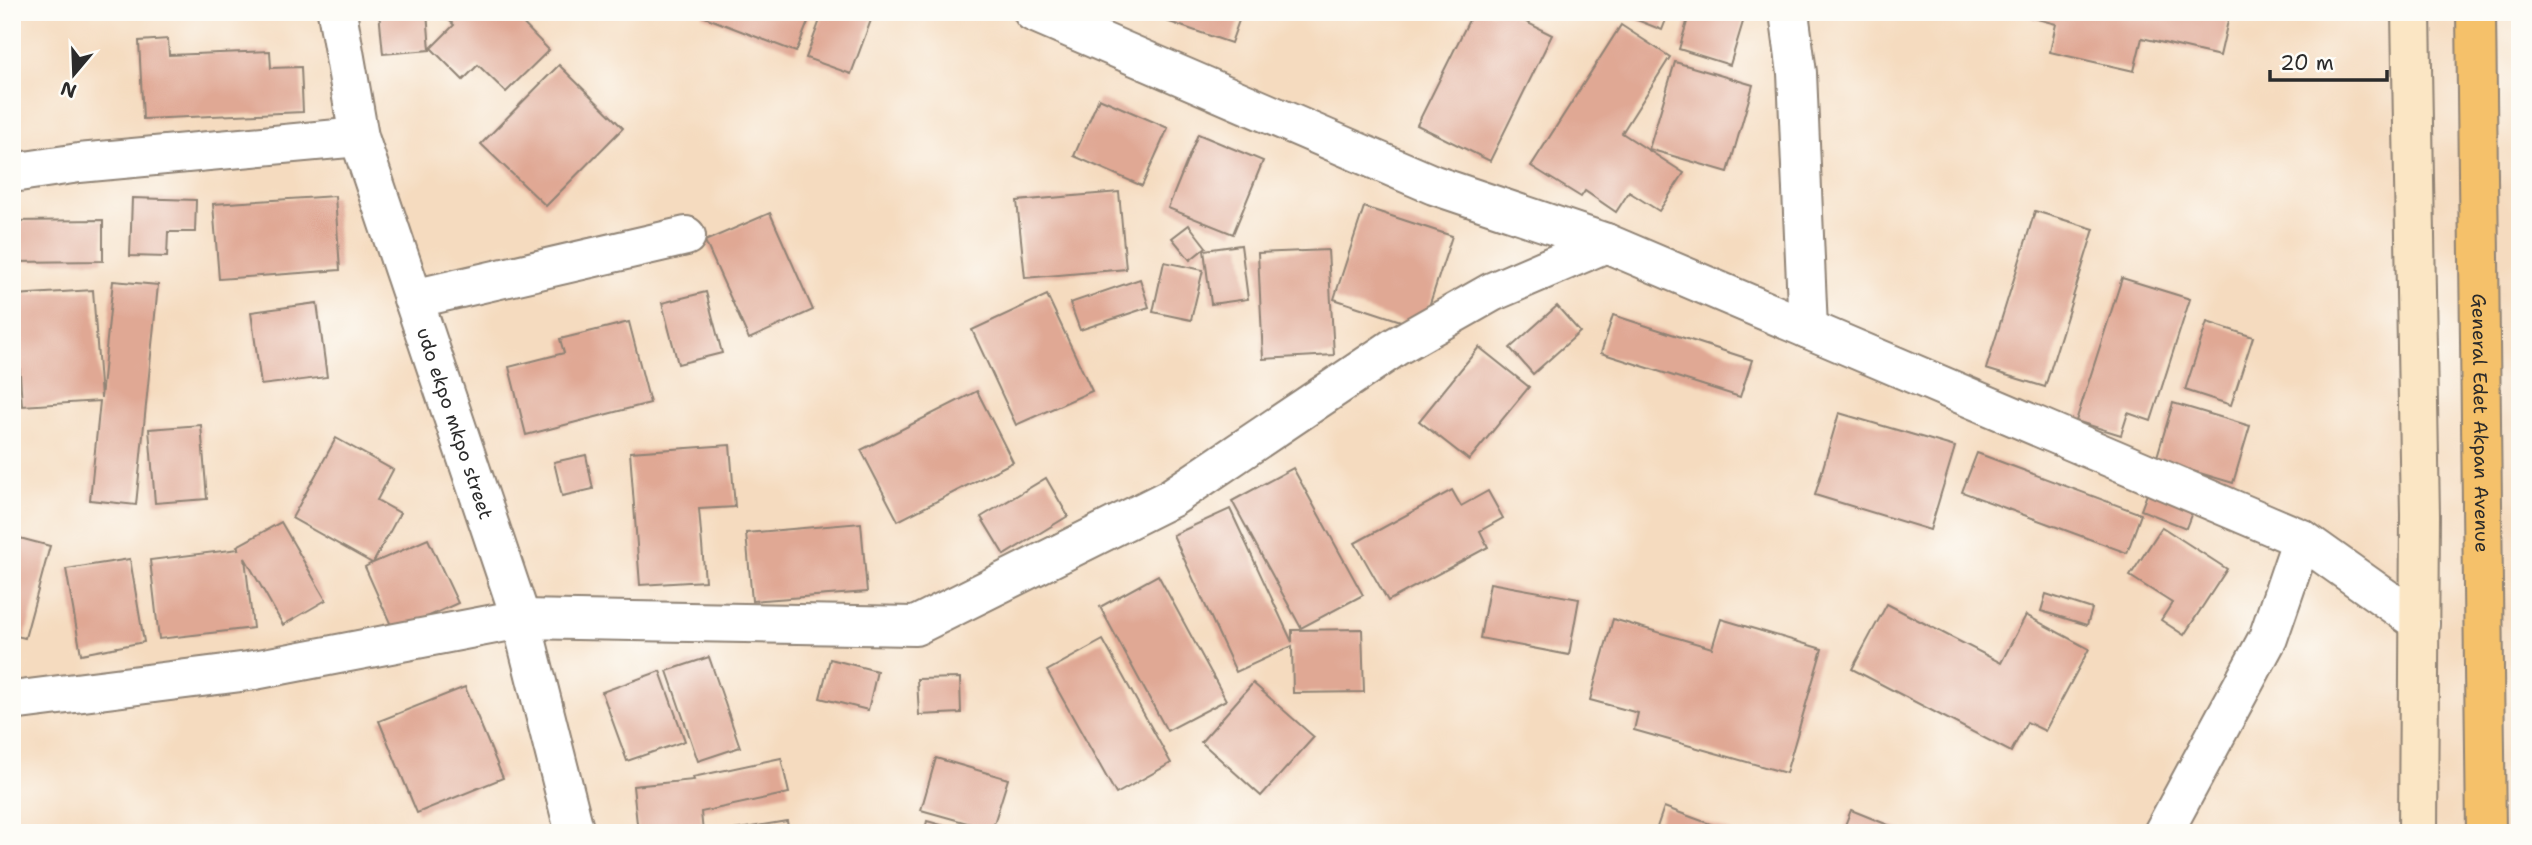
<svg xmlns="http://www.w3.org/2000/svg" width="2532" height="845" font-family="'Shantell Sans',sans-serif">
<rect width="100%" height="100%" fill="#fdfcf7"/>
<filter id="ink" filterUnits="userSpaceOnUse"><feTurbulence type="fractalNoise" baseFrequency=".0143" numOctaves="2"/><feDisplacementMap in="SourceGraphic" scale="14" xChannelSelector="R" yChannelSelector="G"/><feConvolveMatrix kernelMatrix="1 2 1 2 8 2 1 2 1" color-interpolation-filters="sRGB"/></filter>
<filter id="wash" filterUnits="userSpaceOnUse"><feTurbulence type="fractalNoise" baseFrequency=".00686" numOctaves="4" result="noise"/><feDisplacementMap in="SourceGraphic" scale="28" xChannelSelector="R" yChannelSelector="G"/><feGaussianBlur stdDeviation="1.57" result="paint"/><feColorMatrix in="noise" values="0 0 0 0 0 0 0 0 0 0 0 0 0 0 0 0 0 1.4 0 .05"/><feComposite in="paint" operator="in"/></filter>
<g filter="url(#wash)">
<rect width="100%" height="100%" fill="#f5dbbf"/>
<g id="blocks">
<g fill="#e0a894">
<path d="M379 12H427L430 50 383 54Z"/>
<path d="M441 12H512L549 50 506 92 478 65 463 80 431 48 454 25Z"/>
<path d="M704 12H812L796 52 702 16Z"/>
<path d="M823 12H874L851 74 806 58Z"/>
<path d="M1140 12H1242L1231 43Z"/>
<path d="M1473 12H1506L1552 35 1490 161 1417 125Z"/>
<path d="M1617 12H1669L1662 30Z"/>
<path d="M1690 12H1746L1730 65 1679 49Z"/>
<path d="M2011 12H2230L2220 56 2142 38 2134 71 2050 52 2056 24Z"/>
<path d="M1621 25 1670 57 1622 133 1684 173 1659 211 1629 192 1616 212 1585 191 1581 197 1531 166Z"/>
<path d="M168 39 169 55 270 51 271 68 301 67 303 112 143 119 139 41Z"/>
<path d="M1675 62 1753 85 1728 172 1649 149Z"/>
<path d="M559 65 623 128 546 206 481 144Z"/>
<path d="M1099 98 1168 128 1142 186 1074 156Z"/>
<path d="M1198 134 1263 161 1233 234 1168 208Z"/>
<path d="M1119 192 1126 269 1025 278 1017 201Z"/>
<path d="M335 196 340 270 219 279 213 204Z"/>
<path d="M132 198 196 200 195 232H168L167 257 130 256Z"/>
<path d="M1364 207 1452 236 1422 328 1334 299Z"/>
<path d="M2035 211 2094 229 2045 387 1986 369Z"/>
<path d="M770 213 813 310 749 339 705 241Z"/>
<path d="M103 220V261L12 262V221Z"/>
<path d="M1189 225 1206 247 1190 260 1172 238Z"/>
<path d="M1241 245 1248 299 1211 304 1204 250Z"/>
<path d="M1328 250 1334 355 1263 359 1258 253Z"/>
<path d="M1164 262 1203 270 1191 320 1153 312Z"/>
<path d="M2122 278 2190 299 2151 421 2128 413 2121 435 2076 421Z"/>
<path d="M1140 279 1149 307 1080 330 1070 303Z"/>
<path d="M113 281 158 285 136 505 90 500 100 401 22 406 15 295 93 290 101 398Z"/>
<path d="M706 292 722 353 678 364 662 303Z"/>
<path d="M1047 295 1092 391 1016 425 972 330Z"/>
<path d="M317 303 327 377 261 385 251 312Z"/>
<path d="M1557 306 1580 332 1533 374 1510 348Z"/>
<path d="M1613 315 1752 360 1740 397 1601 353Z"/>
<path d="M629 322 650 403 526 435 509 367 564 353 560 339Z"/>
<path d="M2207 322 2253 337 2231 405 2185 390Z"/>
<path d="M1479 347 1529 387 1469 460 1419 421Z"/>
<path d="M977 391 1013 462 898 521 861 450Z"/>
<path d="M2173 403 2250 426 2233 483 2156 460Z"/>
<path d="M1839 413 1955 447 1930 530 1815 495Z"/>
<path d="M201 425 207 499 155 503 149 429Z"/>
<path d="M336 438 393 470 377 500 400 513 373 563 428 539 458 603 394 632 365 567 372 563 292 518Z"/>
<path d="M730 445 735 507 699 509 705 581 640 585 630 452Z"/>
<path d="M1977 453 2141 514 2127 553 1962 492Z"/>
<path d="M586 455 593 489 562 496 554 462Z"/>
<path d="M1293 468 1363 595 1301 628 1232 501Z"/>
<path d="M2155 473 2200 491 2186 528 2141 510Z"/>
<path d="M1046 478 1068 516 1004 555 981 517Z"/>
<path d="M1452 490 1461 506 1488 491 1503 518 1480 531 1488 547 1388 601 1355 543Z"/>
<path d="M1230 509 1292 642V630L1362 629 1364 692 1293 693 1292 646 1236 672 1173 535Z"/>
<path d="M281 522 326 600 283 625 245 558 253 628 159 639 150 560 239 549 237 546Z"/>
<path d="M861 523 867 592 752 601 746 533Z"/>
<path d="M2162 527 2227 569 2184 635 2161 620 2172 603 2130 576Z"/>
<path d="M12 536 50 546 25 638 12 635Z"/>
<path d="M130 559 144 642 81 654 66 569Z"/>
<path d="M1158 575 1226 700 1167 731 1100 607Z"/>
<path d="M1490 583 1579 599 1569 655 1480 638Z"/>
<path d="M2046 594 2092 609 2087 625 2041 611Z"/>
<path d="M1887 604 2001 663 2026 615 2089 649 2045 731 2027 722 2011 752 1852 669Z"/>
<path d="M1613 619 1712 648 1721 619 1822 649 1786 773 1634 730 1638 713 1590 700Z"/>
<path d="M1103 640 1171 763 1116 794 1047 671Z"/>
<path d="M709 657 740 747 698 761 667 671Z"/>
<path d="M830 659 877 671 868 710 820 698Z"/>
<path d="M660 671 685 741 627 761 602 692Z"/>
<path d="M960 678 961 713 919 715 917 679Z"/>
<path d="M1253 683 1314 737 1261 796 1201 742Z"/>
<path d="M465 687 503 778 417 813 379 721Z"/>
<path d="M781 758 789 793 701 812 703 833H638L633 786 694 780 693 777Z"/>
<path d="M936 758 1008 779 992 830 921 810Z"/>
<path d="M1664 807 1732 832V833H1655Z"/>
<path d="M1851 810 1908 833H1842Z"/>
<path d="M787 821 789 833H727V831Z"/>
<path d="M927 821 966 832V833H924Z"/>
</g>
</g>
</g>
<g filter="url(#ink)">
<use href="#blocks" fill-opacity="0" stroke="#908375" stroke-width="2"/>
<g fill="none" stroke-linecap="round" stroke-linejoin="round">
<g stroke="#908375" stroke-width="42">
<g id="street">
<path id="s1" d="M337 12 359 137 521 619 575 833"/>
<path d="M1033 12 1434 185 1606 243 2302 539 2420 623"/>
<path d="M1789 12 1797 73 1808 329"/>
<path d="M12 173 79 163 359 137"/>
<path d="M413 299 686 236"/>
<path d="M12 701 249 671 521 619 915 626 1171 498 1395 347 1492 292 1606 243"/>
<path d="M2163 833 2268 638 2302 539"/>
</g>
</g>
<g stroke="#908375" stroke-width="42">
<path id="secondary" d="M2411 12 2420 515 2418 833"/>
</g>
<g stroke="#908375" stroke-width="42">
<g id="primary">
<path id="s2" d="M2476 12 2486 833"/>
</g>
</g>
<use href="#street" stroke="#fff" stroke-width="38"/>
<use href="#secondary" stroke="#fbe6c4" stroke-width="38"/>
<use href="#primary" stroke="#f5c16b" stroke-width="38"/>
</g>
</g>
<g text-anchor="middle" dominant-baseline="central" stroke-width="6" stroke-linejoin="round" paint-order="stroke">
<g font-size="19" fill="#2b2b2b" stroke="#fdfcf7">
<text stroke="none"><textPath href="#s1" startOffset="429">udo ekpo mkpo street</textPath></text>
<text stroke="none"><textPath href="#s2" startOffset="411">General Edet Akpan Avenue</textPath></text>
</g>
</g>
<rect width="2532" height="845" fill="none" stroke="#fdfcf7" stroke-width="42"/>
<g transform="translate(74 74) rotate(199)" stroke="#fdfcf7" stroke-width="5" paint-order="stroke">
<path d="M0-5L12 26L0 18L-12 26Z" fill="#2b2b2b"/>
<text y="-10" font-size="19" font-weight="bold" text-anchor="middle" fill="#2b2b2b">N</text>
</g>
<path d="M2270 70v10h117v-10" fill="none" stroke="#2b2b2b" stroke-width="3.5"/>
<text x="2280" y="70" font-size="21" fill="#2b2b2b" stroke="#fdfcf7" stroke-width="5" paint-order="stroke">20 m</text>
</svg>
